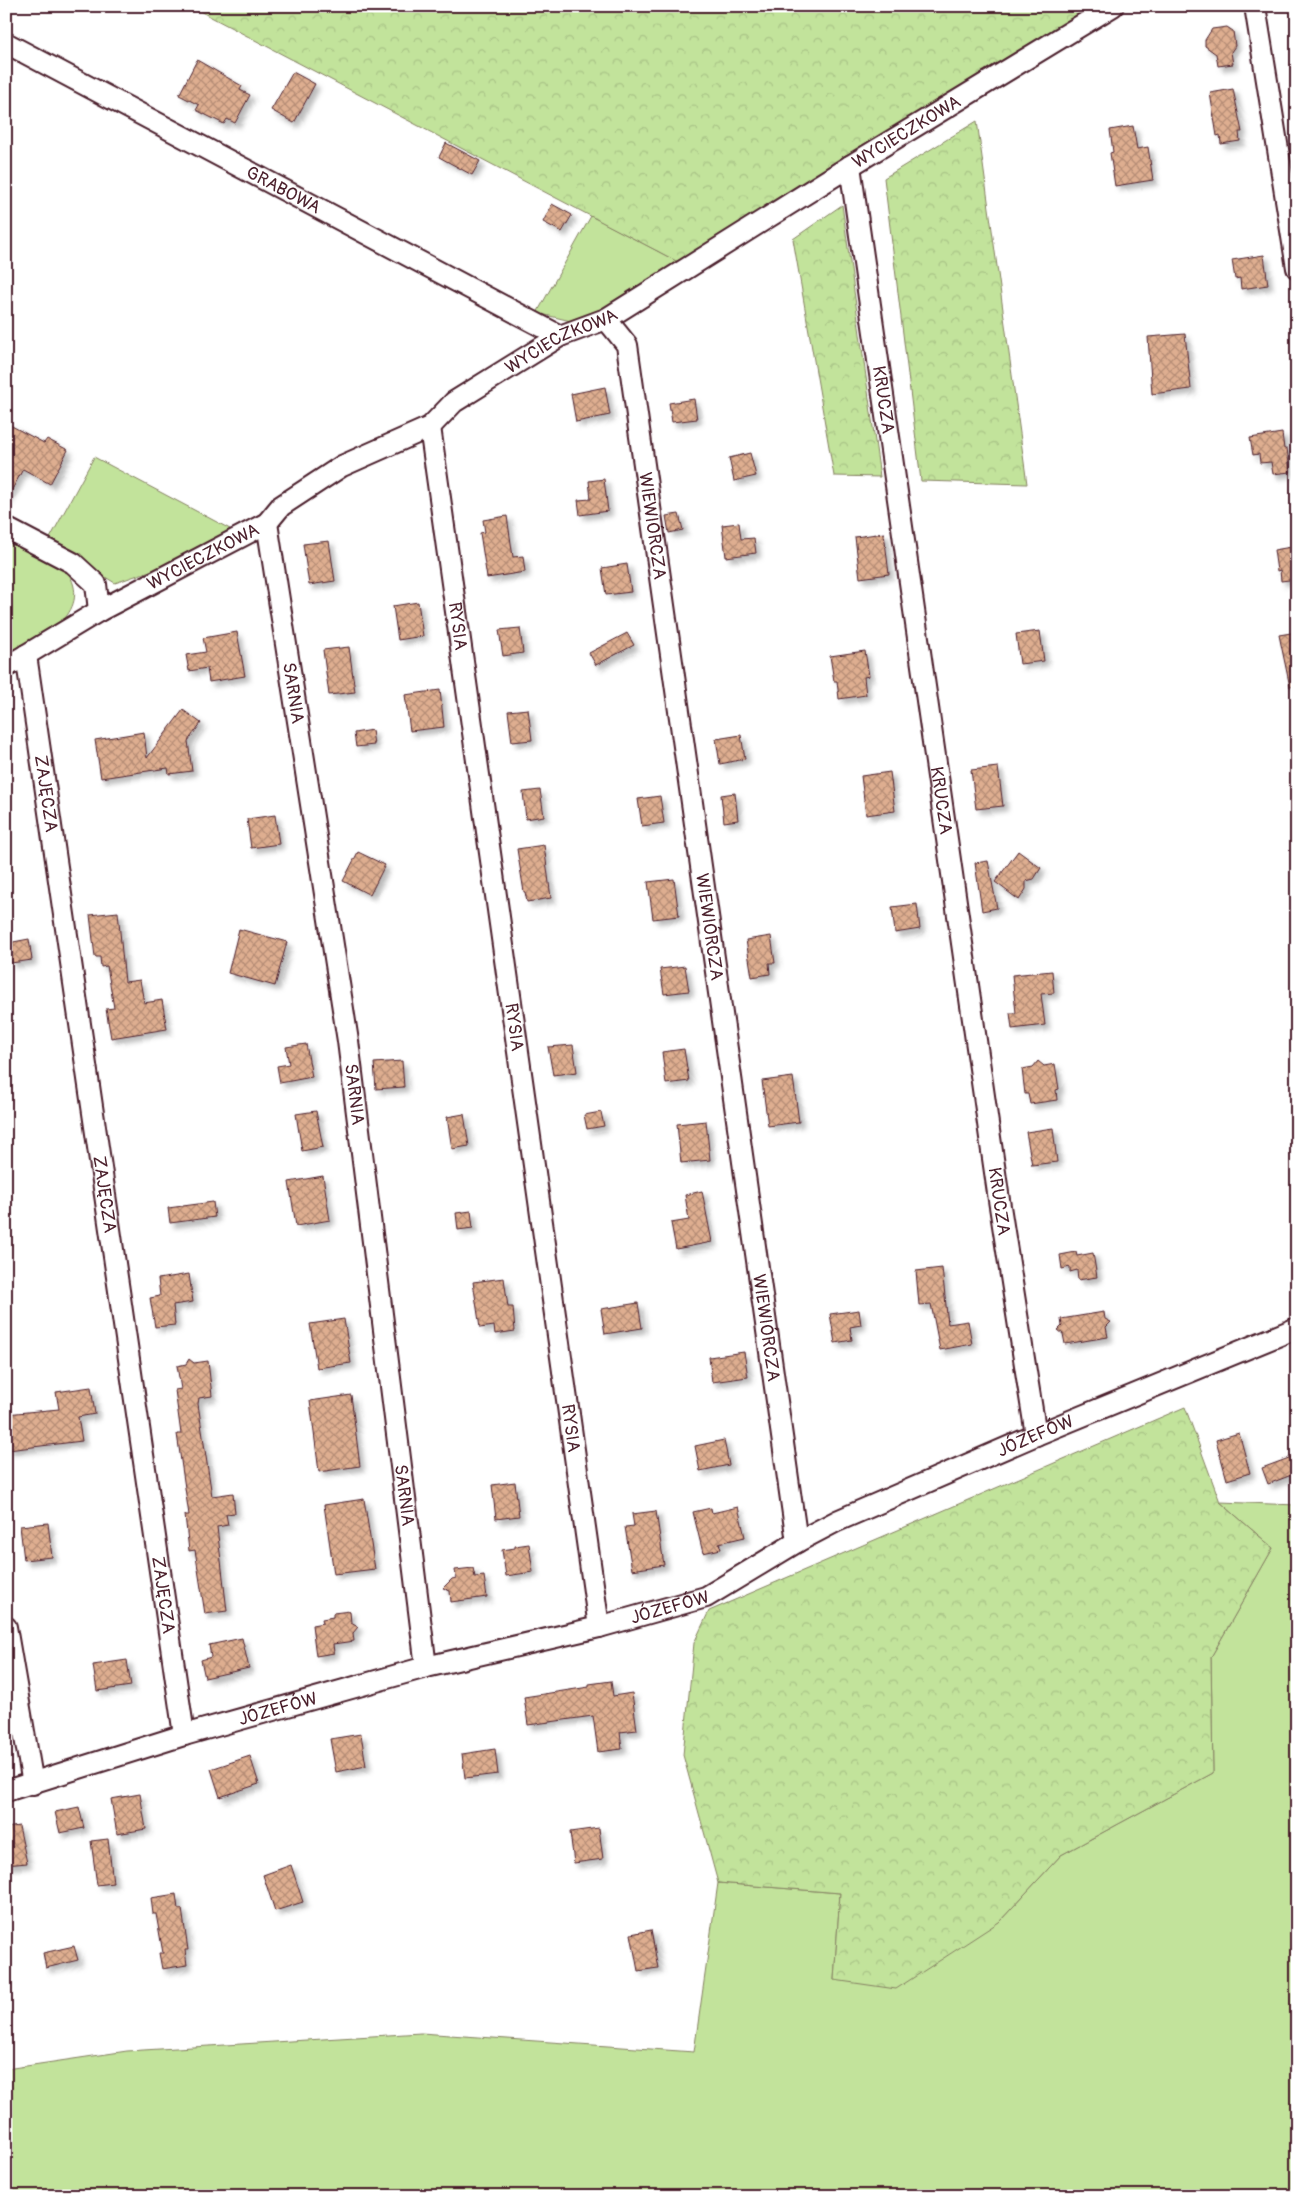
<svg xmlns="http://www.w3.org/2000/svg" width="1303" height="2202" font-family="Pangolin,sans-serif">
<defs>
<pattern id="forest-crowns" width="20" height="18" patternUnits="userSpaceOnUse" patternTransform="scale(1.25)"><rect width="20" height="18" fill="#c2e39b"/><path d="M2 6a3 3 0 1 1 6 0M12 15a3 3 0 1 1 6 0" fill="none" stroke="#a8c286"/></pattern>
<pattern id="building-cross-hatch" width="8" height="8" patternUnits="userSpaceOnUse" patternTransform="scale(1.25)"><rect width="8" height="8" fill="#deae90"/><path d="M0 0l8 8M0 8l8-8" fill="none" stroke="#b68d76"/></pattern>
<filter id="shadow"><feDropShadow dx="4.5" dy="4.5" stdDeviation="2.5" flood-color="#0004"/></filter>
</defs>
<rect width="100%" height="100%" fill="#fff"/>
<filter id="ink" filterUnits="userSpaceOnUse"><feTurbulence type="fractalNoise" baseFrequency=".02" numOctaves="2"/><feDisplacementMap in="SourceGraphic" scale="10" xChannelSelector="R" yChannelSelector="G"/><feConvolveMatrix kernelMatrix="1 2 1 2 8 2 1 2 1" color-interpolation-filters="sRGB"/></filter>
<g filter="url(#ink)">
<g fill="#c2e39b" stroke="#868163">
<path d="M591 216 682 264 588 319 571 321 537 313Z"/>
<path d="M94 457 230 529 179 561 115 583 48 542Z"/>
<path d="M6 534 67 571C93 610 47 635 20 655L6 647Z"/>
<path d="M1220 1502 1297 1505V2196H6V2069L127 2051 421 2033 694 2052 718 1883 840 1893 834 1980 999 1922 1061 1855 1213 1773 1211 1657 1273 1548Z"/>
</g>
<g fill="url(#forest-crowns)" stroke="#868163">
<path d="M190 6H1092L967 88 682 264Z"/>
<path d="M977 121 1027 484 921 481 884 178Z"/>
<path d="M842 205 880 477 834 476 793 239Z"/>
<path d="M1185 1407 1220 1502 1273 1548 1211 1657 1213 1773 1061 1855 999 1922 896 1989 834 1980 840 1893 718 1883 683 1755 694 1643 709 1611Z"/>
</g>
<g fill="url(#building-cross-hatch)" stroke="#4a1f2b" filter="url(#shadow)">
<path d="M1227 27 1233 31 1235 46 1231 52 1233 64 1218 66 1216 54 1205 46V40L1212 29Z"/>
<path d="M197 60 242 86 240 90 250 95 235 123 227 119 224 124 196 110 199 105 179 95Z"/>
<path d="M293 72 315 84 294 123 271 110Z"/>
<path d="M1233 89 1242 132H1239L1240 141 1221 144 1220 135 1217 136 1210 93Z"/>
<path d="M1133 126 1137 149 1148 147 1153 180 1115 186 1110 153 1113 152 1110 130Z"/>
<path d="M446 143 480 161 472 175 439 157Z"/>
<path d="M552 204 572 215 562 232 543 222Z"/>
<path d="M1264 255 1268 285 1241 289 1240 278 1235 279 1232 260Z"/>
<path d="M1185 334 1191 389 1152 394 1148 337Z"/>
<path d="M605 387 610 415 576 422 571 394Z"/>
<path d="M694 399 697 419 672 422 669 403Z"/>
<path d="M6 423 44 443 47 439 68 450 50 484 23 469 6 501Z"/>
<path d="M1282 433 1284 449 1287 448 1290 472 1273 474 1271 462 1260 463 1259 454 1253 455 1250 438Z"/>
<path d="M750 453 756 476 734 481 729 458Z"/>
<path d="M604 479 608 511 580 515 578 500 591 499 589 481Z"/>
<path d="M679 514 683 530 669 533 666 516Z"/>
<path d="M507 516 513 557 523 556 525 572 487 578 480 533 485 532 483 520Z"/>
<path d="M739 523 741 539 754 538 756 553 726 557 722 525Z"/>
<path d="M884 533 889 574 860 578 855 537Z"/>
<path d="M329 541 335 581 309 585 303 544Z"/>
<path d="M1297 546V579L1281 581 1280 570 1277 571 1274 550Z"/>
<path d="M627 564 631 592 606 595 602 568Z"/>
<path d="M418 602 423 636 398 640 393 606Z"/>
<path d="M520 628 523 653 503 656 499 630Z"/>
<path d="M1040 631 1044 661 1020 664 1016 634Z"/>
<path d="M237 632 245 676 209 682 207 668 189 671 186 655 206 652 203 638Z"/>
<path d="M1297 632V686L1290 687 1279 635Z"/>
<path d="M627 633 634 645 596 665 589 653Z"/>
<path d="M349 647 355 692 329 695 323 650Z"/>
<path d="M865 651 869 676 864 677 866 695 839 699 837 681H834L830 656Z"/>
<path d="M440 690 444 727 410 731 405 695Z"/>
<path d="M528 709 532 740 512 742 508 711Z"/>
<path d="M183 710 201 723 188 741 192 771 169 774 168 768 101 778 95 740 144 732 147 758Z"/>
<path d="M372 730 374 745 356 747 354 733Z"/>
<path d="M741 735 745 759 720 764 716 739Z"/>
<path d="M998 767 1003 806 976 809 971 770Z"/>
<path d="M890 772 895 811 866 815 861 776Z"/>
<path d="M540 790 544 816 526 819 523 792Z"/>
<path d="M735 793 738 820 724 822 721 795Z"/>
<path d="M660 796 664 823 642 826 638 799Z"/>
<path d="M275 815 279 844 251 848 247 819Z"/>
<path d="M544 845 551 898 527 902 525 892H524L517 849Z"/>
<path d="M1018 851 1041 868 1034 879 1026 881V889L1019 900 995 882Z"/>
<path d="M358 852 385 865 370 895 343 881Z"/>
<path d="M988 861 997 908 982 911 975 863Z"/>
<path d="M674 879 679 916 653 919 648 882Z"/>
<path d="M917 904 920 929 895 933 892 907Z"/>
<path d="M118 912 125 982 140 980 144 1003 162 1000 167 1029 111 1038 106 1009 114 1008 107 966 101 967 100 957H95L90 915Z"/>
<path d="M239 929 287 942 275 986 228 973Z"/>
<path d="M771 936 775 963H769L770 974 752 977 746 940Z"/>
<path d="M29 939 32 960 11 963 8 943Z"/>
<path d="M685 966 689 991 664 994 660 969Z"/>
<path d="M1052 971 1054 993 1041 994 1045 1025 1012 1029 1010 1013H1016L1012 975Z"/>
<path d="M306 1044 312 1077 280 1083 277 1066 289 1064 286 1047Z"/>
<path d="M573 1045 577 1072 553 1075 548 1047Z"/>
<path d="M684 1049 689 1081 666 1084 662 1052Z"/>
<path d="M402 1061 404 1087 376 1089 374 1063Z"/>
<path d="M1038 1061 1044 1066 1055 1064 1059 1089 1056 1090 1057 1100 1030 1104 1028 1094H1025L1022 1069 1033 1067Z"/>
<path d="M793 1077 799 1122 768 1126 762 1081Z"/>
<path d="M316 1111 323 1147 302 1151 296 1114Z"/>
<path d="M601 1112 604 1126 587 1129 584 1115Z"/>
<path d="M464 1114 469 1146 452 1149 447 1117Z"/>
<path d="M706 1121 710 1160 681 1163 677 1124Z"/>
<path d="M1053 1128 1057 1162 1032 1165 1026 1132Z"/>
<path d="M323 1176 330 1220 296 1226 289 1182Z"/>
<path d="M702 1191 712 1242 676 1249 671 1223 689 1220 685 1195Z"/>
<path d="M213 1202 215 1217 170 1223 168 1208Z"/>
<path d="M471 1211 473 1228 458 1230 456 1213Z"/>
<path d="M1076 1252 1077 1256 1093 1253 1097 1277 1078 1280 1077 1270 1070 1272V1267L1062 1269 1060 1255Z"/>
<path d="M942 1268 948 1324 968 1321 972 1344 940 1350 931 1304 919 1305 916 1271Z"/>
<path d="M189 1274 193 1302 173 1305 175 1325 155 1327 150 1298 160 1296 158 1279Z"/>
<path d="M504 1278 508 1307H513L515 1331 495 1334 494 1326 480 1328 473 1282Z"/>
<path d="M638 1303 642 1328 605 1334 601 1309Z"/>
<path d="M859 1310 861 1325 850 1327 852 1340 835 1343 830 1314Z"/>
<path d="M1104 1312 1105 1319 1111 1322 1106 1327 1108 1337 1065 1344 1063 1334 1058 1330 1062 1326 1061 1319Z"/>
<path d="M344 1319 351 1363 317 1368 310 1324Z"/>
<path d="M744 1352 748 1377 712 1382 709 1357Z"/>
<path d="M189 1359 194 1363 208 1361 212 1396 199 1398 198 1404 212 1496 233 1493 235 1513 226 1514 228 1525 217 1527 227 1611 205 1614 195 1550 189 1551 185 1515H189L177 1434H181L175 1390 181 1389 177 1366 186 1364Z"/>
<path d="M91 1387 95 1414 78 1417 82 1441 8 1450 6 1414 59 1409 56 1392Z"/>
<path d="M351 1395 360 1466 319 1472 310 1401Z"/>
<path d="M1239 1433 1250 1473 1227 1480 1216 1440Z"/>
<path d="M724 1440 729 1465 700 1471 695 1446Z"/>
<path d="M1297 1455V1473L1268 1484 1262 1468Z"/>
<path d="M515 1482 519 1516 496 1519 492 1485Z"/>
<path d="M364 1499 375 1569 334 1574 324 1505Z"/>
<path d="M738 1507 745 1537 719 1543 721 1549 703 1553 693 1512 711 1508 712 1513Z"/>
<path d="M656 1511 664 1565 632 1570 625 1527 634 1526 632 1514Z"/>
<path d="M48 1523 52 1557 24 1560 20 1526Z"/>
<path d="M529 1544 533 1572 506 1576 502 1550 515 1548V1546Z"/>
<path d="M473 1568 475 1577 484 1576 487 1597 451 1602 450 1591 443 1588 452 1579 456 1578 455 1570Z"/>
<path d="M350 1611 351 1623 358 1627 353 1633 354 1641 333 1644 334 1653 316 1656 312 1625 323 1623 322 1619 333 1617V1613Z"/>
<path d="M242 1638 249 1668 205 1678 201 1660 211 1657 209 1645Z"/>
<path d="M127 1660 131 1686 97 1691 93 1665Z"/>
<path d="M611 1681 613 1696 632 1693 637 1730 620 1732 622 1749 598 1752 593 1716 528 1725 524 1697 589 1687V1684Z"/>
<path d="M361 1734 366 1766 336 1772 330 1739Z"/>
<path d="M495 1749 498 1774 465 1778 462 1754Z"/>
<path d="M250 1756 259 1784 220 1797 211 1769Z"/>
<path d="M140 1794 146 1829 117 1834 111 1799Z"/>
<path d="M79 1807 84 1828 60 1833 55 1812Z"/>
<path d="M19 1826 27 1863 6 1865V1828Z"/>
<path d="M599 1828 603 1859 574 1863 570 1832Z"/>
<path d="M108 1839 113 1883 97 1885 91 1841Z"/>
<path d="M291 1865 303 1902 275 1911 263 1875Z"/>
<path d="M176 1894 178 1909H182L188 1950H185L187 1965 162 1969 159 1953H163L156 1914H153L151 1898Z"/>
<path d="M651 1930 658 1968 638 1971 631 1934Z"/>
<path d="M74 1946 78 1960 46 1968 43 1953Z"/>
</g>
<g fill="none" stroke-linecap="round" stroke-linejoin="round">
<g stroke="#4a1f2b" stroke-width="24">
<g id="street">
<path d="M1255 6 1297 268"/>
<path id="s1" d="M6 43 560 336"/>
<path id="s2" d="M850 166 999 1200 1036 1435"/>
<path id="s3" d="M606 319 627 345 797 1542"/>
<path id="s4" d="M430 427 599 1627"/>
<path id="s5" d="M267 523 348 1041 426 1667"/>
<path d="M6 528 73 563 96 584 99 611"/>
<path id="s6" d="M26 655 184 1735"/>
<path id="s7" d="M6 667 99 611 267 523 281 506 342 466 430 427 454 402 560 336 606 319 850 166 1113 6"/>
<path d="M6 1627 33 1784"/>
<path id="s8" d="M6 1791 184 1735 426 1667 599 1627 706 1597 797 1542 837 1521 1036 1435 1297 1328"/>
</g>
</g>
<use href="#street" stroke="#fff" stroke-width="20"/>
</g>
</g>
<g text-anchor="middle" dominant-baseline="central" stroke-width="4" stroke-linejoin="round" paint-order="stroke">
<g font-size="18" fill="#4a1f2b" stroke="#fff">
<text stroke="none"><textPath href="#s7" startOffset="1052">WYCIECZKOWA</textPath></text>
<text stroke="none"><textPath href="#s1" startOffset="314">GRABOWA</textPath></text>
<text stroke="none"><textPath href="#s7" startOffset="648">WYCIECZKOWA</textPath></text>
<text stroke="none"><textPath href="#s2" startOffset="236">KRUCZA</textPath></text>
<text stroke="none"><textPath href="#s3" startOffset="216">WIEWIÓRCZA</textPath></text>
<text stroke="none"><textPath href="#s7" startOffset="226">WYCIECZKOWA</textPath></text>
<text stroke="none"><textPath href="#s4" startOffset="201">RYSIA</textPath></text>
<text stroke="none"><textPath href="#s5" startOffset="172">SARNIA</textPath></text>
<text stroke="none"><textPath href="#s6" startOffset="140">ZAJĘCZA</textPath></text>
<text stroke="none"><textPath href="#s2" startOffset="641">KRUCZA</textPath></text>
<text stroke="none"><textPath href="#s3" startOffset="621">WIEWIÓRCZA</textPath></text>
<text stroke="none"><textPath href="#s4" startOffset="606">RYSIA</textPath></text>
<text stroke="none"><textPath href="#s5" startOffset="578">SARNIA</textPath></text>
<text stroke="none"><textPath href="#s6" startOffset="545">ZAJĘCZA</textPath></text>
<text stroke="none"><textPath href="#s2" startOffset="1046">KRUCZA</textPath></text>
<text stroke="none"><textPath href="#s3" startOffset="1026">WIEWIÓRCZA</textPath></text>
<text stroke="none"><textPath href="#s4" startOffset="1011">RYSIA</textPath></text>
<text stroke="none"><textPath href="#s8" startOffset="1094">JÓZEFÓW</textPath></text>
<text stroke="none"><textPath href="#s5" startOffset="982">SARNIA</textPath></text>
<text stroke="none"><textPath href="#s6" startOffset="950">ZAJĘCZA</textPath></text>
<text stroke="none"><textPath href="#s8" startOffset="689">JÓZEFÓW</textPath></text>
<text stroke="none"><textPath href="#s8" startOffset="284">JÓZEFÓW</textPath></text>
</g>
</g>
<rect width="1303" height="2202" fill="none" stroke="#fff" stroke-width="25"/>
<rect x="12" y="12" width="1278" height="2177" fill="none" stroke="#4a1f2b" stroke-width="2" filter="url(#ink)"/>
</svg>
